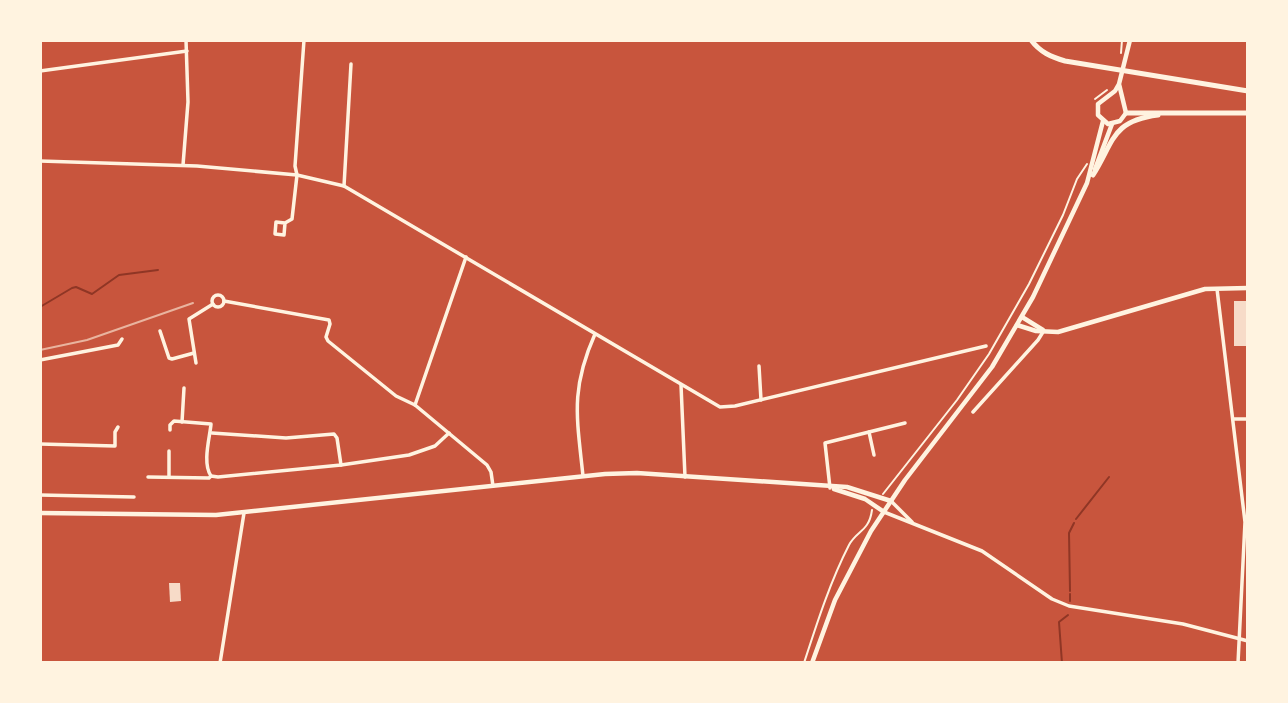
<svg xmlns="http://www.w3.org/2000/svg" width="1288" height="703" font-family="Lora,serif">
<rect width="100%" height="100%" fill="#c8553d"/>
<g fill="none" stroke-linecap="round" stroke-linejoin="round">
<g stroke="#8f3625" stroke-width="2">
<path d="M40 307 72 288 76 287 92 294 119 275 158 270"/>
<path d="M1076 519 1109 477"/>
<path d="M1070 591 1069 533 1074 523"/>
<path d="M1070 601V594"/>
<path d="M1062 663 1059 622 1068 615"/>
</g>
</g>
<g fill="#f7dbc8">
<rect x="1234" y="301" width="14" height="45"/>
<path d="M169 583H180L181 601 170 602Z"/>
</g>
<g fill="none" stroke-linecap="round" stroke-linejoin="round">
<g stroke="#fff3e0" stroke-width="2">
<path d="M1121 53 1122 40"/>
<path d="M1095 99 1107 90"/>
<path d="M883 494 957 400 989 354 1029 284 1063 215 1077 179 1087 164"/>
<path d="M804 663C817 623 830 582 849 545 857 530 869 532 872 510"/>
</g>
<g stroke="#fff3e0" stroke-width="3.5">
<path d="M40 71 187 51"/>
<path d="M40 161 197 166 297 175 344 186 720 407 735 406 986 346"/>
<path d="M183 165 188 102 186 40"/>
<path d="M344 186 351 64"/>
<path d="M285 223 276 222 275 234 284 235 285 223 292 219 297 175 295 166 304 40"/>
<path d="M1217 289 1245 522 1238 663"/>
<circle cx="218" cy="301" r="6"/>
<path d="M224 301 329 320 330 324 326 337 328 341 396 396 415 405 487 465 491 472 493 486"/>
<path d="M160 331 169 358 172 359 194 353"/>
<path d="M40 360 118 345 122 339"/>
<path d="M196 363 189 319 213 304"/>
<path d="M759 366 761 400"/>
<path d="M681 385 685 477"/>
<path d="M415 405 466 257"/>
<path d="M973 412 1038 340 1043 332"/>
<path d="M1233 419H1248"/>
<path d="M182 422 184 388"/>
<path d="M170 430V425L174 421 211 424C210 437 202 463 211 476"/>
<path d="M869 432 874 455"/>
<path d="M212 433 286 438 334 434 337 438 341 465"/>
<path d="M40 444 115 446V432L118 427"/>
<path d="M169 476V451"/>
<path d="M583 476C577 418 570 390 595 334"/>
<path d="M148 477 209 478 211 476 218 477 341 465 409 455 435 446 449 433"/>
<path d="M830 488 825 443 905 423"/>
<path d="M40 495 134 497"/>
<path d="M891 501 912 522"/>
<path d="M884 512 982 551 1052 599 1069 606 1183 624 1248 641"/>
<path d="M220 663 244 513"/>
</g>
<g stroke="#fff3e0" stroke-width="4.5">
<path d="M1022 317 1043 330"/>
<path d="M1017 325 1036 331 1058 332 1205 289 1248 288"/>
</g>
<g stroke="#fff3e0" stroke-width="4.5">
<path d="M1119 84 1126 113 1120 121 1108 124 1098 115V104L1115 91 1119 84 1130 40"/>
<path d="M1095 169 1112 124"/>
<path d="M834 489 865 499 884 512"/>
<path d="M40 513 216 515 605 474 637 473 847 487 891 501"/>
<path d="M812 663 835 600 871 531 905 480 992 367 1033 297 1087 183 1103 121"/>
</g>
<g stroke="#fff3e0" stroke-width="5">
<path d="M1031 40C1040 52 1051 57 1065 61L1248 91"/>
<path d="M1126 113H1248"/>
<path d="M1093 175C1114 142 1111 121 1158 115"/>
</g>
<path stroke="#e9b49f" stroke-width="2" d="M40 350 87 340 193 303"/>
</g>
<rect width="1288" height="703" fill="none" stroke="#fff3e0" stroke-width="84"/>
</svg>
